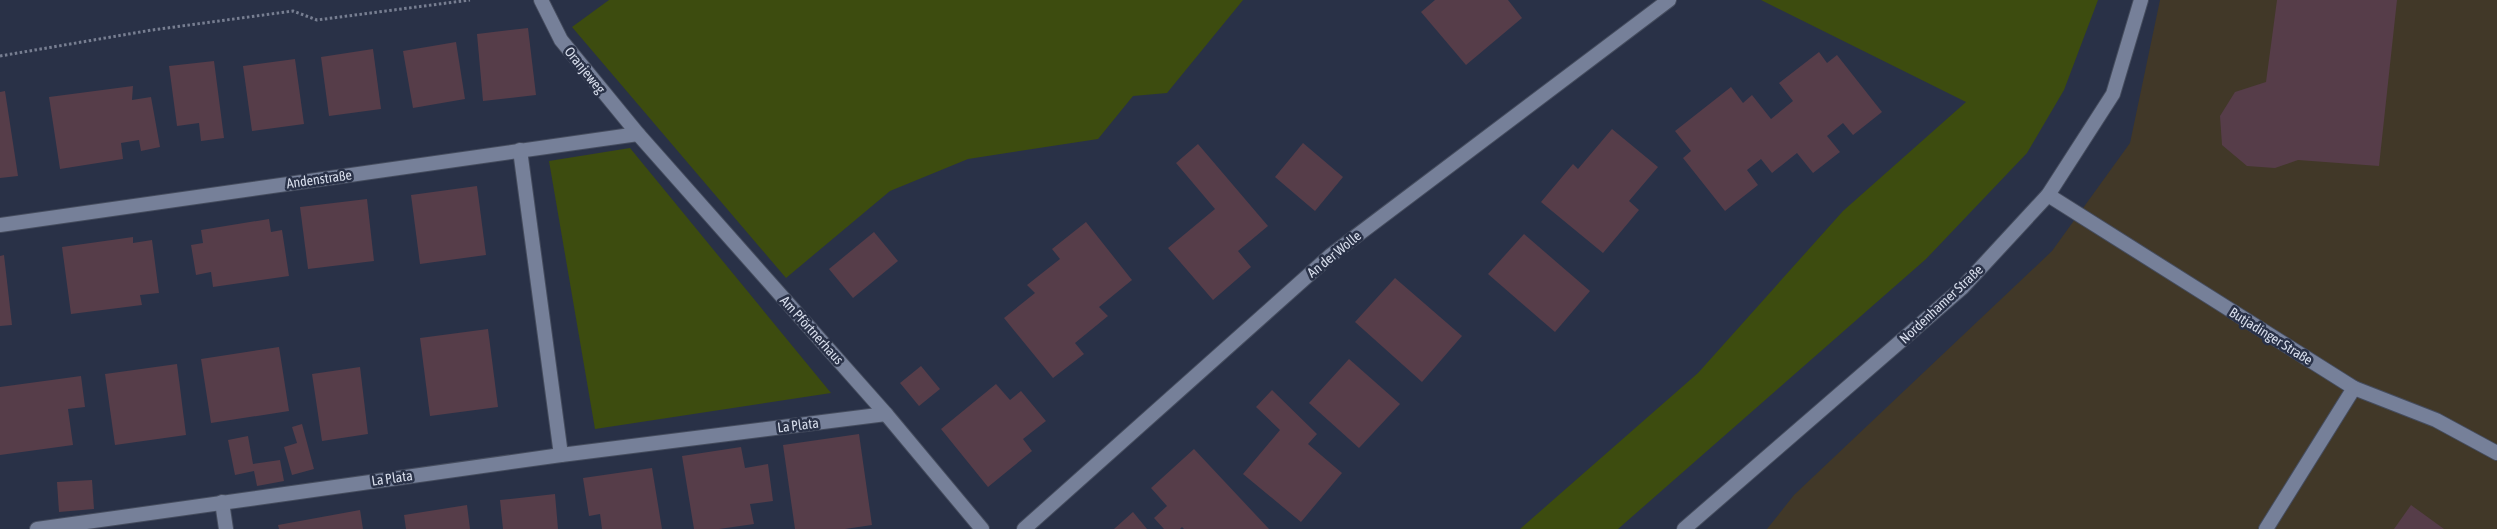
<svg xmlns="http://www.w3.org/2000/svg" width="2497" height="529" font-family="'Asap Condensed',sans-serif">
<rect width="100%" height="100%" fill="#293147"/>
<path fill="#413828" d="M2160 0H2497V529H1767L1794 495 2052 251 2130 143Z"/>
<g fill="#3d4c0f">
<path d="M609 0H1243L1167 93 1133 96 1098 139 968 159 890 191 786 278 572 27Z"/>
<path d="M1761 0H2098L2064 90 2027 153 1926 259 1618 529H1520L1698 373 1843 211 1966 102Z"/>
<path d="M630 148 831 393 595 429 549 161Z"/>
</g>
<g fill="#563d49">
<path d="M1435 0H1508L1522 18 1466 65 1421 12Z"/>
<path d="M2277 0H2397L2379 166 2298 160 2275 168 2247 166 2222 145 2220 116 2235 92 2266 82Z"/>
<path d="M528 28 536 95 483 101 477 34Z"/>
<path d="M456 42 465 99 413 108 403 51Z"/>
<path d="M373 49 381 109 329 116 321 57Z"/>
<path d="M1819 52 1827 63 1837 55 1882 112 1853 135 1843 123 1827 136 1840 152 1813 173 1797 153 1772 173 1761 159 1747 170 1758 185 1725 211 1683 158 1691 151 1675 131 1731 87 1743 103 1752 95 1771 119 1793 101 1779 83Z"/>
<path d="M295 59 304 124 252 131 243 66Z"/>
<path d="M214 61 224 138 201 141 199 123 177 126 169 66Z"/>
<path d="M133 86 132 100 151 97 160 147 141 151 139 140 121 143 123 159 60 169 49 97Z"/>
<path d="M5 91 18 176 0 178V92Z"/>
<path d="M1612 129 1658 167 1629 201 1639 210 1603 253 1541 202 1573 164 1578 169Z"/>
<path d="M1303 143 1343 177 1315 211 1275 177Z"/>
<path d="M1198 144 1268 226 1238 251 1251 267 1213 300 1168 248 1215 209 1176 163Z"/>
<path d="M477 186 486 255 420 264 411 195Z"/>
<path d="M367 199 374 261 308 269 300 207Z"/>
<path d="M269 219 271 232 282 230 289 276 213 287 211 272 196 275 191 245 203 243 201 230Z"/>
<path d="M1086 222 1132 280 1099 307 1108 316 1075 343 1084 354 1053 378 1004 318 1035 293 1027 285 1060 259 1052 249Z"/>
<path d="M874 232 898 261 853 298 829 269Z"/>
<path d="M1524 234 1590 291 1555 332 1488 274Z"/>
<path d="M133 237V243L152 240 159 293 140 295 142 305 71 314 62 247Z"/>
<path d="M4 255 12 325 0 326V256Z"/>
<path d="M1395 278 1462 336 1422 382 1355 322Z"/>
<path d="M488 329 498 407 430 416 420 338Z"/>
<path d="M279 347 289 411 211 423 201 359Z"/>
<path d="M1349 359 1400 404 1359 448 1309 403Z"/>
<path d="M177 364 186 435 115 445 105 374Z"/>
<path d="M921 366 940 389 919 406 900 383Z"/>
<path d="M360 367 368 434 322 441 312 374Z"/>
<path d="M81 376 85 407 68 409 73 445 0 455V387Z"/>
<path d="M996 384 1010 400 1021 391 1046 421 1023 439 1032 451 988 487 941 429Z"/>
<path d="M1272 390 1317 434 1308 444 1342 473 1301 522 1243 474 1280 430 1256 407Z"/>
<path d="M302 424 314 469 292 475 284 447 297 443 292 427Z"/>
<path d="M859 434 872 525 845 529H795L783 445Z"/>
<path d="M248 436 253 464 280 460 284 481 257 486 254 471 235 475 228 440Z"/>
<path d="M741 447 745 468 768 464 773 501 750 504 754 524 719 529H694L682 456Z"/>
<path d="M1194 449 1269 529H1184L1182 527 1180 529H1164L1154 518 1167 506 1151 488Z"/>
<path d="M652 468 662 529H602L600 514 589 516 583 478Z"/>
<path d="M92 480 94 509 59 512 57 482Z"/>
<path d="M555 494 558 529H503L500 500Z"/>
<path d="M467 505 470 529H406L404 515Z"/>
<path d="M2411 505 2444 529H2394Z"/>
<path d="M360 510 363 529H279L278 525Z"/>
<path d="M1133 512 1147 529H1114Z"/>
</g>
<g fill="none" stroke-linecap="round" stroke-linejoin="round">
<g stroke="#454c5e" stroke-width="16">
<path id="service" d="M2354 388 2436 420 2497 453"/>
</g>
<g stroke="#454c5e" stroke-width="16">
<g id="minor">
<path d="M541 0 561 40 638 134 886 414 982 529"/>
<path d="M520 150 561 455"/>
<path d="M2048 195 2354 388 2266 529"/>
<path d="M0 225 638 134"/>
<path d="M222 502 226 529"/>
<path d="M37 529 561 455 886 414"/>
<path d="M1024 529 1331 255 1669 0"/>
</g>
</g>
<g stroke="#454c5e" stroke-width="16">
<path id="tertiary" d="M1684 529 1962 288 2048 195 2113 94 2141 0"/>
</g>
<path stroke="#777e91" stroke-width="3" stroke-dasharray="2.5 2.5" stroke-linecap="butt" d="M0 56 152 30 293 11 317 20 470 0"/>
<use href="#service" stroke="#768099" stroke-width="14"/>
<use href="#minor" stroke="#768099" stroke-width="14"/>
<use href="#tertiary" stroke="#768099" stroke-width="14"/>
</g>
<g text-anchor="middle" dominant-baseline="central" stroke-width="5" stroke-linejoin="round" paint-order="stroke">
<g font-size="14" fill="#d7ddeb" stroke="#293147">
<text transform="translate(585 70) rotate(51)">Oranjeweg</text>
<text transform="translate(319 179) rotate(-8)">Andenstraße</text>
<text transform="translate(1334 254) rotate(-39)">An der Wolle</text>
<text transform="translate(1941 304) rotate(-43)">Nordenhamer Straße</text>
<text transform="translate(812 330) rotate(48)">Am Pförtnerhaus</text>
<text transform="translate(2271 336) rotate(32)">Butjadinger Straße</text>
<text transform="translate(798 425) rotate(-7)">La Plata</text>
<text transform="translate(392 478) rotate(-8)">La Plata</text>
</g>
</g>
</svg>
